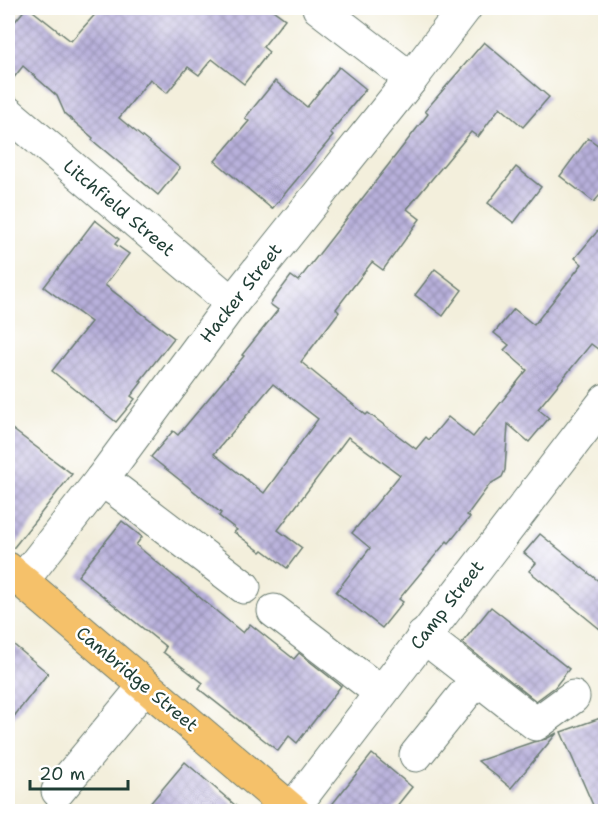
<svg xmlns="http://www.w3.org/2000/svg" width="613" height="819" font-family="'Shantell Sans',sans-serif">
<defs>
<pattern id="building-cross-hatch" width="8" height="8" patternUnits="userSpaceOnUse" patternTransform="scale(1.5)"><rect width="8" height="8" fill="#b8b0db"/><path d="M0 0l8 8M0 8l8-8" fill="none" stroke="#9590b2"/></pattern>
</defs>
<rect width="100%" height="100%" fill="#fff"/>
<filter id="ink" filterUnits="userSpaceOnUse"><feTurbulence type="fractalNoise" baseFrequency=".0167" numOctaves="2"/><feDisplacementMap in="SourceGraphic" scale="12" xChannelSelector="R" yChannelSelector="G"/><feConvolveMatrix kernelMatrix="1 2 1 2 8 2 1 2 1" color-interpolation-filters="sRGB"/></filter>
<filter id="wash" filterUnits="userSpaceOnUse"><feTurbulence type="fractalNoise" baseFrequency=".008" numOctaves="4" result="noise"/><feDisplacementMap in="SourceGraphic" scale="24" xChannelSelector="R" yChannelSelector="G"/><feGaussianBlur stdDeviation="1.35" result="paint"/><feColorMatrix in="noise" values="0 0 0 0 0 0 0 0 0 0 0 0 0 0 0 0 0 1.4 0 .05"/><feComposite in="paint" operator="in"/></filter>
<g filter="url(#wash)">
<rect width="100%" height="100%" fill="#f3efdc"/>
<g id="blocks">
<g fill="url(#building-cross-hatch)" fill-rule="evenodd">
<path d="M26 8H29L71 41 101 8H270L285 19 263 47 269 52 244 84 212 59 199 75 188 67 167 93 150 79 119 118 180 168 158 195 92 140 93 138 65 114 57 96 23 66 8 85V30Z"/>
<path d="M484 42 549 97 523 127 500 107 478 137 471 132 407 209 420 219 383 270 372 262 336 309 339 312 301 362 366 415 368 413 416 449 426 437 429 440 448 417 473 437 527 370 504 350 509 345 494 333 514 309 534 325 582 264 575 258 606 221V355L591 344 538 409 549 418 529 442 508 424 505 470 502 477 490 484 467 515 470 517 449 543 447 541 399 599 403 602 382 628 336 592 370 548 352 533 400 475 348 437 278 530 302 548 287 568 263 550 261 552 234 532 237 530 219 516 221 513 151 457 173 431 178 435 244 356 242 355 278 310 270 304 291 276 298 281 428 114 425 111ZM273 384 318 419 264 493 214 454Z"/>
<path d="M339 67 366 89 330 133 333 136 272 209 215 161 249 121 245 118 275 81 307 107Z"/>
<path d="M588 138 606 151V188L594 202 560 176Z"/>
<path d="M516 167 541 187 514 223 488 203Z"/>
<path d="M95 220 119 239 115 244 129 254 105 285 174 338 140 381 142 382 131 396 135 399 116 422 52 371 91 322 44 287Z"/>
<path d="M435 269 462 290 443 316 415 295Z"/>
<path d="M8 426 72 474 11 551H8Z"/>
<path d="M122 521 142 537 136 545 243 633 250 624 294 659 299 653 341 686 297 743 289 736 278 751 199 689 203 683 163 652 166 647 78 576Z"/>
<path d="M540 534 606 587V634L529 571 536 563 524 553Z"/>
<path d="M491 607 569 669 555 687 536 701 462 643Z"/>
<path d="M8 640 48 673 8 724Z"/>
<path d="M606 716V812H596L561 732Z"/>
<path d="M557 733 511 788 478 761 533 742 546 739Z"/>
<path d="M372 754 412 787 392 812H326Z"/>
<path d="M185 762 243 812H143Z"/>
</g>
</g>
</g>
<g filter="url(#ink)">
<use href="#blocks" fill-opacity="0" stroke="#697b6f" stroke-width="1.5"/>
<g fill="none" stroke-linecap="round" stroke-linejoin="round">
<g stroke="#697b6f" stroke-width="35">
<g id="minor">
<path d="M319 8 411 79"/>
<path d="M8 113 232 303"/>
<path d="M101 480 118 491 244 587"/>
<path d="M22 581 101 480 232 303 411 79 465 8"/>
<path d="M274 611 380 692"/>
<path d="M423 636 536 724 573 697"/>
<path d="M416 755 477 679"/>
<path d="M58 791 145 686"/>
<path d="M290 812 606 400"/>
</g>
</g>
<g stroke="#697b6f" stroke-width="35">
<path id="major" d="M8 569 294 812"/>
</g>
<use href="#minor" stroke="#fff" stroke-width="33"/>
<use href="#major" stroke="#f5c16b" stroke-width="33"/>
</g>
</g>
<g text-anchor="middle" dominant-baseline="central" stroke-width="5" stroke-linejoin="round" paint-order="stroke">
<g font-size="18" fill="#1f3d34" stroke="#fff">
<text transform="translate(119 208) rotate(40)">Litchfield Street</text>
<text transform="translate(241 293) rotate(-52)">Hacker Street</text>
<text transform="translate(447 605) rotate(-52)">Camp Street</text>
<text transform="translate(137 679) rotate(40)">Cambridge Street</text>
</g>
</g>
<rect width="613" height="819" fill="none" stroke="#fff" stroke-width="30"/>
<path d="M30 780v9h98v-9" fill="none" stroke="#1f3d34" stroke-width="3"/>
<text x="39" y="780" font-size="18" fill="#1f3d34" stroke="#ffffff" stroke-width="4.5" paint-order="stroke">20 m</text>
</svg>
